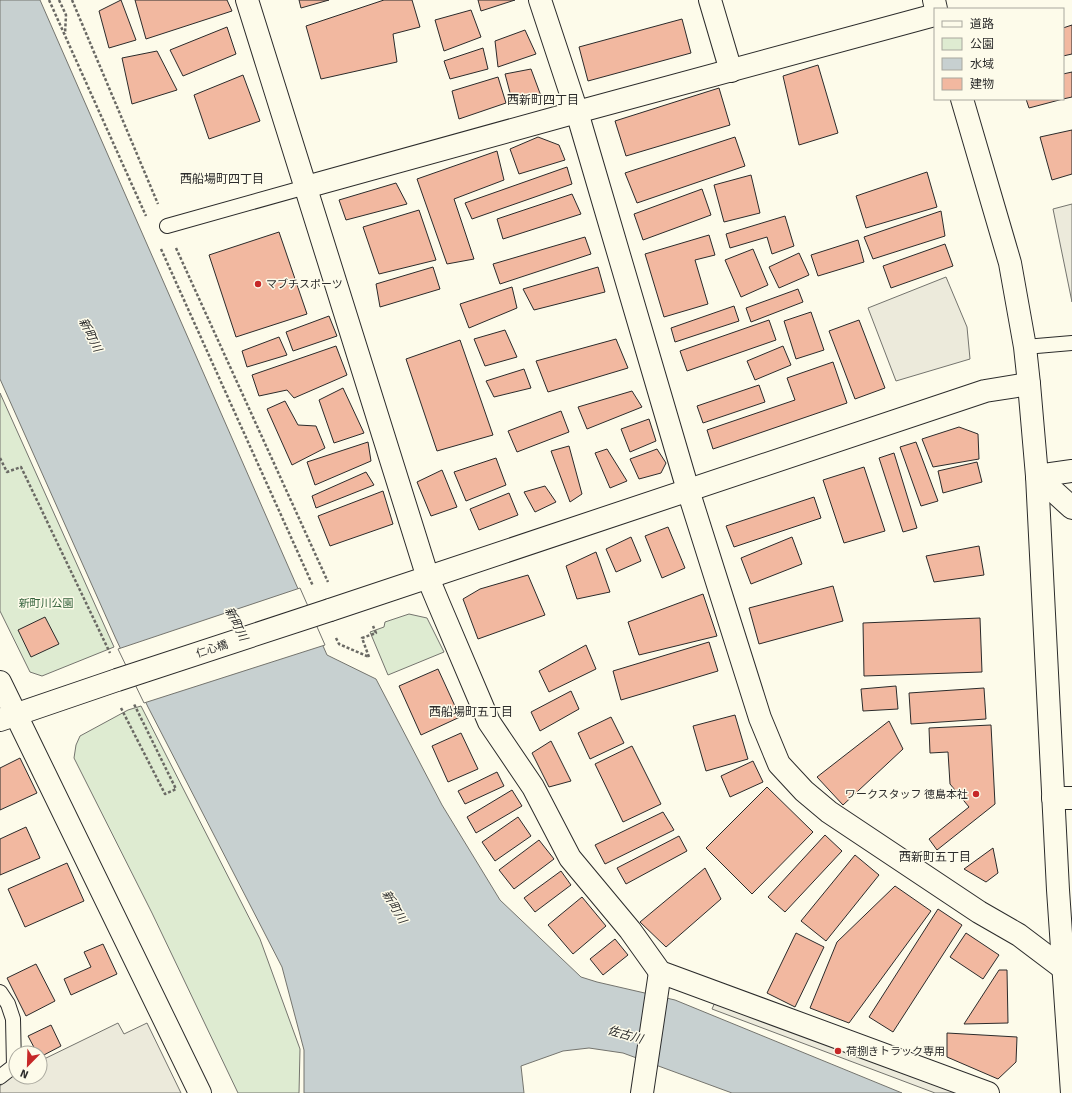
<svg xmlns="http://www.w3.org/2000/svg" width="1072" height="1093" font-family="Signika,'Noto Sans JP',sans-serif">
<rect width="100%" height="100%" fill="#fdfbea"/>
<g fill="#deebd1" stroke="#74746e">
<path d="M0 393 114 647 42 676 30 672 0 611Z"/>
<path d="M409 614 427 618 444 652 388 675 370 632 384 627 385 622Z"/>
<path d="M141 706 260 939 300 1049 299 1093H238L152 913 74 758 76 745 80 736 128 710Z"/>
</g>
<g fill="#eceadb" stroke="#74746e">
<path d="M1072 204V302L1053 209Z"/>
<path d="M946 277 967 327 970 359 896 381 868 308Z"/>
<path d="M716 1000 964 1093H935L712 1009Z"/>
<path d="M118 1023 124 1034 147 1023 181 1093H0V1086L16 1073V1077H40V1061Z"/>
</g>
<path fill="#c7d0d0" stroke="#74746e" d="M0 0H40L327 655 376 679 442 805 500 900 581 977 597 982 675 1000 902 1093H732L623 1053 589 1048 563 1051 521 1066 524 1093H304V1050L282 967 148 707 116 639 0 379Z"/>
<path fill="#fdfbea" stroke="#74746e" d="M300 588 325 645 144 703 118 649Z"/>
<g fill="#f2b8a0" stroke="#2b2b2b">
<path d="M121 0 136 40 109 48 99 11Z"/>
<path d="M135 0H227L232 11 146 39Z"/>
<path d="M299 0H329L301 8Z"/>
<path d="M384 0H412L420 27 393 34 397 62 321 79 306 26Z"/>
<path d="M478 0H515L481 11Z"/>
<path d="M471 10 481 37 444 51 435 20Z"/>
<path d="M682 19 691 53 588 81 579 47Z"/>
<path d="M1072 25V54L1063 56V28Z"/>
<path d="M227 27 236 54 183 76 170 50Z"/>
<path d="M525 30 536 54 498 67 495 41Z"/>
<path d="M483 48 488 69 450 79 444 61Z"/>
<path d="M157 51 177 90 132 104 122 58Z"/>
<path d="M818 65 838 133 799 145 783 76Z"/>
<path d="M531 69 541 96 513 104 505 74Z"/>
<path d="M1072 72V97L1063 99V74Z"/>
<path d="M243 75 260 121 209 139 194 95Z"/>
<path d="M498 77 506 103 459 119 452 91Z"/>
<path d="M719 88 730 125 626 156 615 121Z"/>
<path d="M1026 99H1063L1029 108Z"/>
<path d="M1072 130V174L1052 180 1040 137Z"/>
<path d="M538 137 559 145 565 160 519 174 510 149Z"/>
<path d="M735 137 745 166 637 203 625 173Z"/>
<path d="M497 151 504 180 454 199 474 259 447 264 417 179Z"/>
<path d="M567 167 572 184 472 219 465 203Z"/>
<path d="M927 172 937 207 866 228 856 196Z"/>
<path d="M751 175 760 213 724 222 714 185Z"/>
<path d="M396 183 407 204 346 220 339 200Z"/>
<path d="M702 189 711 215 643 240 634 214Z"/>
<path d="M572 194 581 214 503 239 497 219Z"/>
<path d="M419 210 436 260 379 274 363 227Z"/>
<path d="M941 211 945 236 873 259 864 237Z"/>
<path d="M785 216 794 246 772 254 767 237 730 248 726 234Z"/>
<path d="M279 232 307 314 236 337 209 255Z"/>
<path d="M709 235 715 255 695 260 708 304 664 317 645 254Z"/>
<path d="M585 237 591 254 500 284 493 264Z"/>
<path d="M858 240 864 262 818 276 811 255Z"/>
<path d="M945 244 953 266 891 288 883 266Z"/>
<path d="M753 249 768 285 741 297 725 260Z"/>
<path d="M799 253 809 275 779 288 769 267Z"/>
<path d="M433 267 440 289 380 307 376 284Z"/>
<path d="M598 267 605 292 534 310 523 289Z"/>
<path d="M512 287 517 308 469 328 460 304Z"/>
<path d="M798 289 803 302 751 322 746 308Z"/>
<path d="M734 306 739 321 675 342 671 328Z"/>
<path d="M811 312 824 350 796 359 784 321Z"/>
<path d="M329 316 337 336 293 351 286 332Z"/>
<path d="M769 320 776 340 687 371 680 351Z"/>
<path d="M859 320 885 388 855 399 829 331Z"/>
<path d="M505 330 517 357 485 366 474 339Z"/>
<path d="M279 337 287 355 247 367 242 351Z"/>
<path d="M616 339 628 368 548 392 536 361Z"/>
<path d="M460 340 493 435 437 451 406 359Z"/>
<path d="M336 346 347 375 294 398 287 390 259 396 252 375Z"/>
<path d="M783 346 791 365 755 380 747 361Z"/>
<path d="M833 362 847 403 713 449 707 430 795 400 787 378Z"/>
<path d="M524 369 531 388 494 397 486 381Z"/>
<path d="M759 385 765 402 703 423 697 406Z"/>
<path d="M343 388 364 433 334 443 319 400Z"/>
<path d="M632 391 642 407 587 429 578 407Z"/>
<path d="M285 401 298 425 316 426 325 448 292 465 267 409Z"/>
<path d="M561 411 569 432 517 452 508 431Z"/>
<path d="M649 419 656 441 630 452 621 429Z"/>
<path d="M959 427 978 434 979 459 933 467 922 439Z"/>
<path d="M368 442 371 461 315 485 307 462Z"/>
<path d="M916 442 938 501 921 506 900 447Z"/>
<path d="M569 446 582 494 570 502 551 451Z"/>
<path d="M607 449 627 481 610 488 595 453Z"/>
<path d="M657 449 666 463 661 473 639 479 630 459Z"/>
<path d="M894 453 917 528 903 532 879 458Z"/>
<path d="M496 458 506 485 466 501 454 472Z"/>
<path d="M977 462 982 482 943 493 938 471Z"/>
<path d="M864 467 885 531 844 543 823 480Z"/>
<path d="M442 470 457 507 431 516 417 482Z"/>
<path d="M366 472 374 485 316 508 312 496Z"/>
<path d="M545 486 556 502 535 512 524 492Z"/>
<path d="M383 491 393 524 330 546 318 516Z"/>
<path d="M509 493 518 515 479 530 470 509Z"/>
<path d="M814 497 821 518 734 547 726 526Z"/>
<path d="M668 527 685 568 662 578 645 536Z"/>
<path d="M631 537 641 561 616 572 606 549Z"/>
<path d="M792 537 802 564 751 584 741 558Z"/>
<path d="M979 546 984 575 934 582 926 556Z"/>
<path d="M596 552 610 592 577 599 566 566Z"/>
<path d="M528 575 545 615 478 639 463 599 480 589Z"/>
<path d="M833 586 843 621 759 644 749 608Z"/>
<path d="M703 594 717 636 639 655 628 622Z"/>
<path d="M45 617 59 644 31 657 18 630Z"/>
<path d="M980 618 982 672 864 676 863 623Z"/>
<path d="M709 642 718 671 621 700 613 671Z"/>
<path d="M586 645 596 669 549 692 539 671Z"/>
<path d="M438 669 460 717 421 735 399 686Z"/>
<path d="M896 686 898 709 863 711 861 689Z"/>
<path d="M984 688 986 719 911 724 909 693Z"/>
<path d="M571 691 579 709 540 731 531 712Z"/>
<path d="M735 715 748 759 706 771 693 726Z"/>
<path d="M611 717 624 743 590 759 578 733Z"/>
<path d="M889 721 903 749 843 805 817 777Z"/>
<path d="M991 725 995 804 937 850 929 839 969 807 950 784 948 752 930 753 929 728Z"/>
<path d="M461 733 478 769 448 782 432 746Z"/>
<path d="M551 741 571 781 549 787 532 753Z"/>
<path d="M632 746 661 804 623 822 595 764Z"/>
<path d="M20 758 37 793 0 810V768Z"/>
<path d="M753 761 763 782 730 797 721 776Z"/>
<path d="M497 772 504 786 465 804 458 791Z"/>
<path d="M767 787 813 832 752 894 706 848Z"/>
<path d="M512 790 522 806 476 833 467 817Z"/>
<path d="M663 812 674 830 605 864 595 845Z"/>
<path d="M518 817 531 836 495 861 482 842Z"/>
<path d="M26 827 40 858 0 875V839Z"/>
<path d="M825 835 842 851 785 912 768 897Z"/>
<path d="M679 836 687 851 626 884 617 868Z"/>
<path d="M539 840 554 859 514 889 499 870Z"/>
<path d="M993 848 998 873 986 882 964 869Z"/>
<path d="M855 855 879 875 826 941 801 921Z"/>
<path d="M67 863 84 901 25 927 8 889Z"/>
<path d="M705 868 721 899 666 947 640 922Z"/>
<path d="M561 871 571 885 535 912 524 898Z"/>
<path d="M895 886 931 911 849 1023 810 1008 837 942Z"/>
<path d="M582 897 606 926 573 954 548 925Z"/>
<path d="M938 909 962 925 893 1032 869 1017Z"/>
<path d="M796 933 824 947 795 1007 767 993Z"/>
<path d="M966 933 999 955 983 979 950 957Z"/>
<path d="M615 939 628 955 603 975 590 959Z"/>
<path d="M103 944 117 974 71 995 64 979 91 967 84 952Z"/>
<path d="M36 964 55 1001 26 1016 7 978Z"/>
<path d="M999 970H1007L1008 1023 964 1024Z"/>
<path d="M51 1025 61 1046 40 1057V1053H37L28 1036Z"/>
<path d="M947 1033 1017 1037 1016 1062 998 1079 947 1057Z"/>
</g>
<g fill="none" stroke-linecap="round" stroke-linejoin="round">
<g stroke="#2b2b2b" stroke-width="16">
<g id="lane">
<path d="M167 226 306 187"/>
<path d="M1025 347 1072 343"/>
<path d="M0 992 8 1004 13 1019 14 1066 0 1077"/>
</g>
</g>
<g stroke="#2b2b2b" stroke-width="24">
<g id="street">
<path d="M247 0 428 578 438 602 489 722 533 787 570 858 630 930 660 972 988 1093"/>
<path d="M710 0 731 71"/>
<path d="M306 187 577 112 935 15"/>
<path d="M1037 476 1072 508"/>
<path d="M1037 476 1072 471"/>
<path d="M1053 798H1072"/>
<path d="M642 1093 660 972"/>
</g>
</g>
<g stroke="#2b2b2b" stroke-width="24">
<g id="secondary">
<path d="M540 0 577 112 688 490 760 718 779 764 804 791 829 812 979 912 1019 935 1064 969"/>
<path d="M934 0 936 9"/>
<path d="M962 99 1010 263 1025 347 1029 384 1037 476 1058 890 1072 1093"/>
<path d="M330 610 985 391 1029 384"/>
<path d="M0 682 200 1093"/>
<path d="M0 720 117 680"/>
</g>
</g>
<g stroke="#6a6964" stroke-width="2.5" stroke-dasharray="3 2" stroke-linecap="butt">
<path d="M49 0 146 216"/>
<path d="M59 0 66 15 65 34"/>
<path d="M72 0 158 204"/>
<path d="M176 248 328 582"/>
<path d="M161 249 313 586"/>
<path d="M0 458 7 472 21 467 110 653"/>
<path d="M336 638 339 644 369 657"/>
<path d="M369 657 362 638 376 633 373 626"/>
<path d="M121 708 165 794 176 789 134 704"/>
</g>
<use href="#lane" stroke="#fdfbea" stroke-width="14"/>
<use href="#street" stroke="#fdfbea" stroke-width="22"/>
<use href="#secondary" stroke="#fdfbea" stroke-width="22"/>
<g stroke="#2b2b2b" stroke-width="24" stroke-linecap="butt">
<path id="secondary-bridge" d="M117 680 330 610"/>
</g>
<use href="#secondary-bridge" stroke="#fdfbea" stroke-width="22"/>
</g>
<g fill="#c62828" stroke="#fdfbea" stroke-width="1.5">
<circle cx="258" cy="284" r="4"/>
<circle cx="976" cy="794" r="4"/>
<circle cx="838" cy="1051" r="4"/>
</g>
<g text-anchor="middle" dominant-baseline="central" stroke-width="3" stroke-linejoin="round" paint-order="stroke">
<g font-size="11" fill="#2b2b2b" stroke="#fdfbea" text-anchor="start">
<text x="266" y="284">マブチスポーツ</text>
<text x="968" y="794" text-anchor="end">ワークスタッフ 徳島本社</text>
<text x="846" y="1051">荷捌きトラック専用</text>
</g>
<g font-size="11" fill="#34623c" stroke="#fdfbea">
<text x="46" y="603">新町川公園</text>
</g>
<g font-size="11" fill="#2b2b2b" stroke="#fdfbea">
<text transform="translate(212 649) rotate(-18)">仁心橋</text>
</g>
<g font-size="12" fill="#2b2b2b" stroke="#fdfbea">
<text x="543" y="100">西新町四丁目</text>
<text x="222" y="179">西船場町四丁目</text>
<text x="471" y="712">西船場町五丁目</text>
<text x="935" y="857">西新町五丁目</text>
</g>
<g font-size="12" font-style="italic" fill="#2b2b2b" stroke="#fdfbea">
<text transform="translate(90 335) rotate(63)">新町川</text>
<text transform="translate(236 624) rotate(63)">新町川</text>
<text transform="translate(394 907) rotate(59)">新町川</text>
<text transform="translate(625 1035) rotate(16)">佐古川</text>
</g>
</g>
<rect x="934" y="8" width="130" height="92" fill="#fdfbea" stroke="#a9a89e"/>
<rect x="942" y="21" width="20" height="6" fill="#fdfbea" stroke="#a9a89e"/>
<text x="970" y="28" font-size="12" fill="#2b2b2b">道路</text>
<rect x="942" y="38" width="20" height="12" fill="#deebd1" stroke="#a9a89e"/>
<text x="970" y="48" font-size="12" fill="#2b2b2b">公園</text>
<rect x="942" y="58" width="20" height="12" fill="#c7d0d0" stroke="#a9a89e"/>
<text x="970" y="68" font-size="12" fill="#2b2b2b">水域</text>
<rect x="942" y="78" width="20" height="12" fill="#f2b8a0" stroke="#a9a89e"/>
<text x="970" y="88" font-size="12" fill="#2b2b2b">建物</text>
<g transform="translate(28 1065) rotate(203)"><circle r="19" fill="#fdfbea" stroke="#a9a89e"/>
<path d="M0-3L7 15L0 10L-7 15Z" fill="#c62828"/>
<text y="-6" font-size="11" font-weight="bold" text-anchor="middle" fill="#2b2b2b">N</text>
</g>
</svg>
